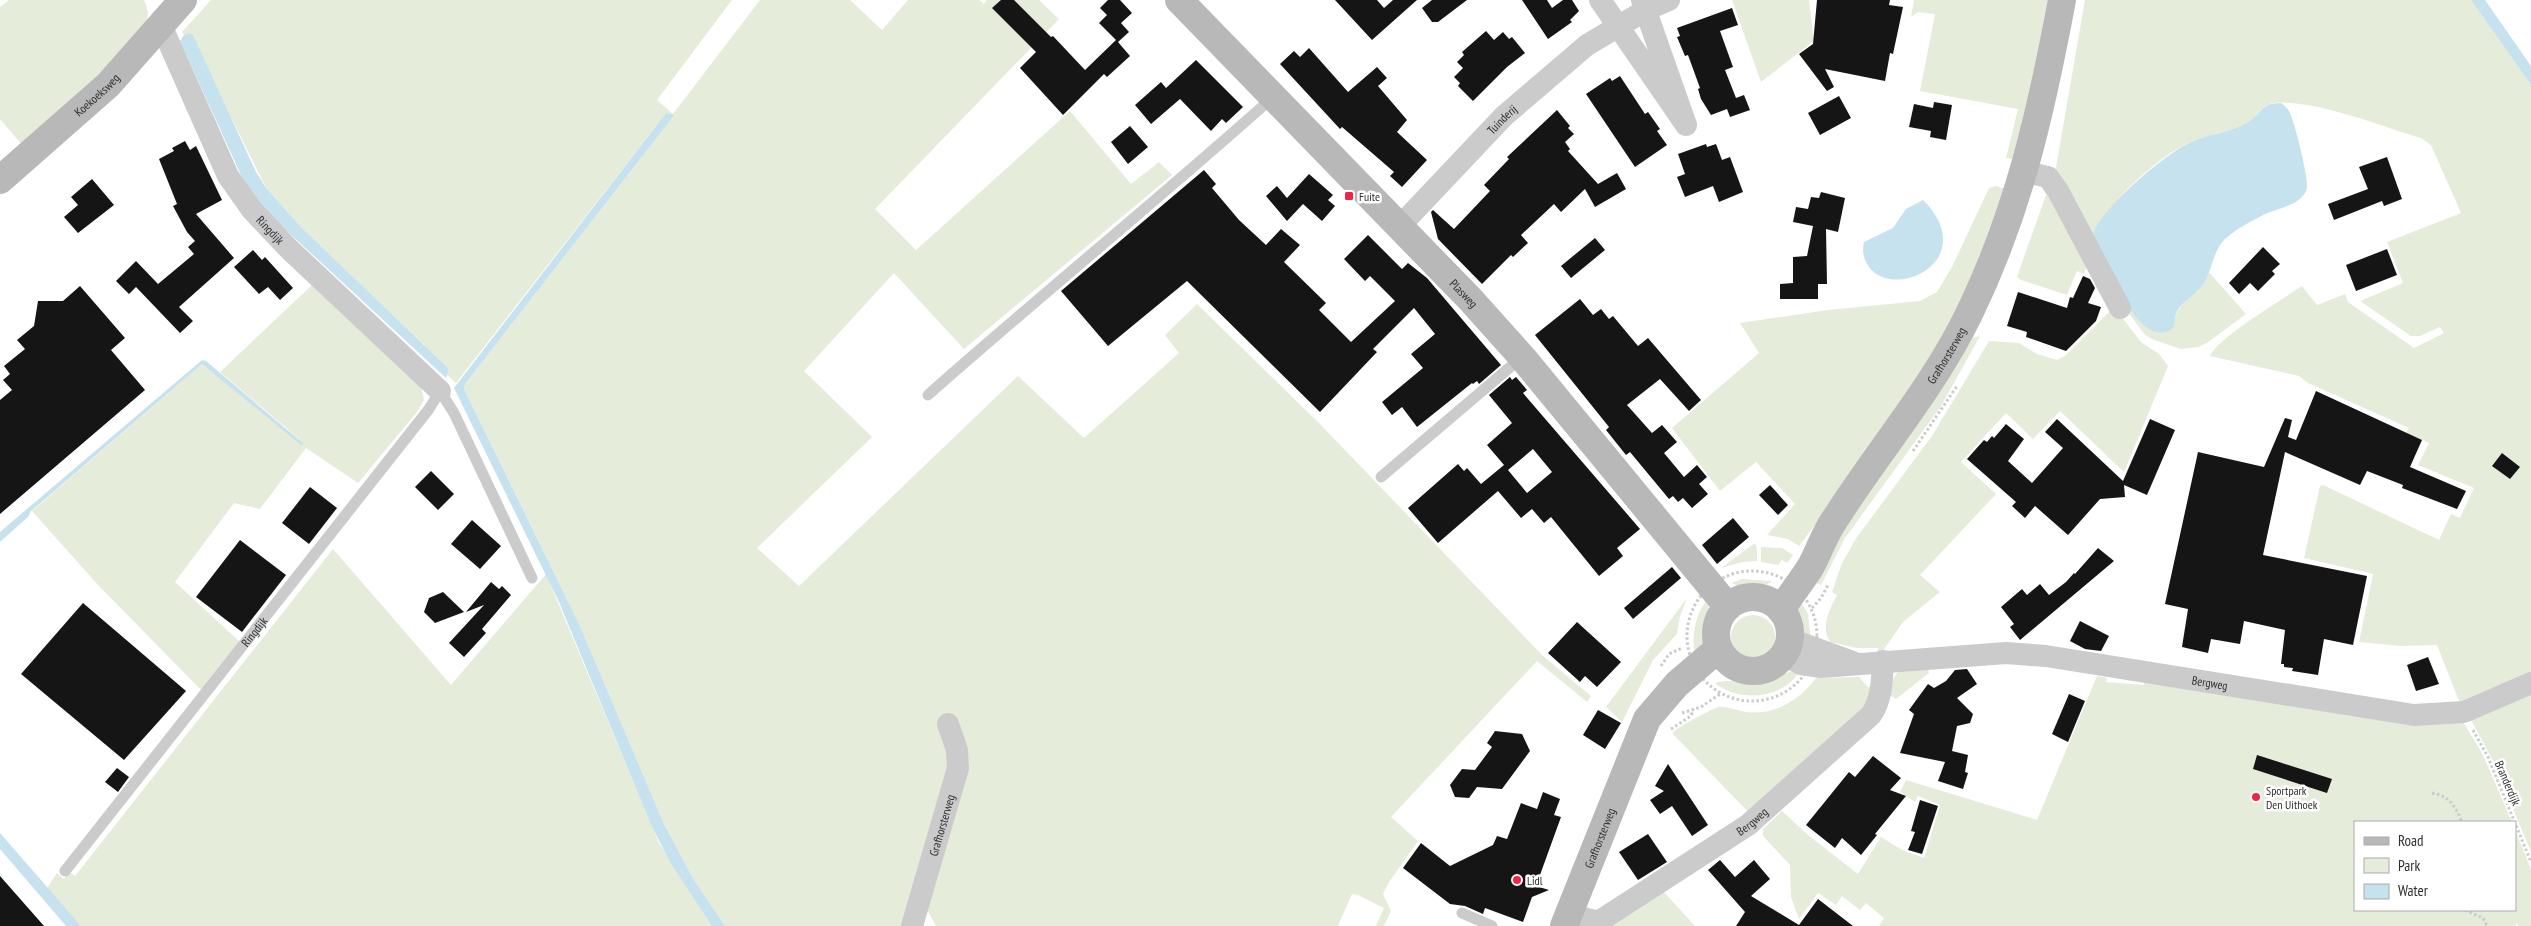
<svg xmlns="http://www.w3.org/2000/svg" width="2531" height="926" font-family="'PT Sans Narrow',sans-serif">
<rect width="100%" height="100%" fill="#fff"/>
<g fill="#e6ecda">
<path d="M9 0H144C152 19 147 24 136 40L24 147 0 119V7Z"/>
<path d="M211 0H732L657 100 673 114 760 0H850L882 30 908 0H979L984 4 987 0H1039L1059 19 875 209 916 250 1070 111 1131 184 1159 162 1172 175 964 349 894 273 804 371 872 437 757 548 799 586 1018 376 1084 438 1179 353 1165 335 1197 304 1317 421 1542 655 1591 696 1587 702 1537 661 1391 817 1418 841 1389 882 1383 894 1391 911 1384 926H1376L1384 908 1358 895 1352 894 1338 926H936L924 904 952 761 907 926H725L694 880 664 824 580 626 464 389 465 384 673 117V114L666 113 456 383 447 375 449 369 301 227 266 188 189 33 184 35 182 32Z"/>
<path d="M1732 0H1809L1814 41 1761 82Z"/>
<path d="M1914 0H2048L2051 4 2015 159 2006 158 2018 109 1920 91 1935 14 1918 12 1911 17Z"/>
<path d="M2085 0H2471L2531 85V675L2461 706 2437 645 2401 646 2359 642 2373 574 2304 558 2320 486 2323 485 2439 540 2451 514 2460 518 2474 488 2418 465 2429 443 2406 433 2409 428 2308 383 2299 376 2210 356C2217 338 2283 299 2302 286L2317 305 2345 294 2348 302 2414 348 2444 333 2440 327 2420 336H2411L2360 301 2403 283 2387 242 2461 213 2431 145 2421 138C2381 126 2314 99 2274 103 2262 104 2257 117 2248 123 2235 130 2207 135 2191 142 2157 156 2112 201 2094 231L2174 322C2177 302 2201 291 2208 271L2246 314 2207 343 2198 347 2181 349 2154 340 2145 335 2125 308 2055 173Z"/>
<path d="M1996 186 2009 190 1964 303 1885 432 1799 546 1788 539 1767 535 1795 504 1756 462 1720 491 1672 428 1759 353 1740 323 1828 310 1920 301 1937 292 1952 267 1989 188Z"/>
<path d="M2048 189 2089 261 2084 274 2077 271 2067 295 2021 280 2017 277Z"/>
<path d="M312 285 421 386 424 400 417 412 358 483 306 448 260 509 234 503 175 582 240 642 202 691 98 585 32 511 202 364 304 443 220 372Z"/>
<path d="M2114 307 2141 342 2159 354 2168 366 2124 472 2060 411 2033 439 2006 413 1961 462 1996 494 1920 575 1940 592 1903 622 1882 652 1878 654V648H1857L1830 642C1820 626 1830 609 1837 595L1832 592 1842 563 1857 537 1932 436 1989 341 2019 343 2037 354 2057 360 2065 356Z"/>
<path d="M1980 336 1941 406 1845 538 1821 585 1809 580 1965 340Z"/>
<path d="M1755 543 1757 548V561L1742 562 1721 568Z"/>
<path d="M1761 547 1782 548 1793 555 1787 563 1782 560 1778 565 1761 562Z"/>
<path d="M333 549 451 685 546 574 659 843 712 926H81L47 888 57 873 64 879 70 872 75 876Z"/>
<path d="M1742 579 1772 581C1759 591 1746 590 1731 583Z"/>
<path d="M1687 598 1680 616 1677 634 1653 660 1622 722 1606 707Z"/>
<path d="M1799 599 1808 614 1811 641C1796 628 1793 618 1799 599Z"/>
<path d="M1707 601C1712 620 1709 641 1695 655 1691 638 1695 613 1707 601Z"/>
<circle cx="1753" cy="637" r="22"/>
<path d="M1927 665 1929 673 1896 699 1889 695C1895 665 1900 671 1927 665Z"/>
<path d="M1800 670C1785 699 1739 703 1715 683 1730 678 1743 684 1758 682 1773 680 1785 671 1800 670Z"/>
<path d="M2097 676 2107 678 2106 682 2144 685V681L2462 720 2483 755 2512 822H2355V910H2515V830L2531 869V926H2519L2516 923V926H1879L1884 918 1866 903 1860 910 1842 896 1836 905 1818 893 1799 919 1791 897 1790 865 1763 836V829L1782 811 1808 835 1858 874 1881 837 1902 850 1924 858 1940 805 1918 796 1915 802 1900 792 1906 780 2037 820Z"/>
<path d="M1859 677 1868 687H1872L1871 700 1751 815 1672 733C1676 728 1713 708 1719 707 1727 706 1738 711 1746 712 1774 716 1800 700 1816 678Z"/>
<path d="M2531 694V852L2493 761 2470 718Z"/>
<path d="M1662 890 1695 926H1604Z"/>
</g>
<g fill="#c5e2ee">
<path d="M2471 0H2485L2531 66V85Z"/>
<path d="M189 33 193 35 255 170 266 188 301 227 449 369 446 378 274 219 250 191 240 173 180 41 184 35Z"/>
<path d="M2281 103C2284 105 2287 108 2289 111 2294 119 2309 180 2307 188 2302 206 2277 208 2263 215 2250 222 2236 229 2225 239 2213 251 2212 270 2204 283 2197 294 2180 302 2176 314 2173 320 2177 326 2170 330 2136 349 2103 256 2093 235 2099 210 2165 154 2189 143 2207 134 2229 133 2247 123 2262 114 2260 103 2281 103Z"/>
<path d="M666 113 673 114V117L465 384 464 389 580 626 664 824 694 880 725 926H712L670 862 652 827 559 602 454 388Z"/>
<path d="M1923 200C1982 259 1895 302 1869 267 1863 259 1862 251 1864 242L1893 228 1906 209Z"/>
<path d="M202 360 206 361 304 444 301 445 202 364 30 512 29 516 0 542V532Z"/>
<path d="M0 833 81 926H66L0 849Z"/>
</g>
<g fill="#151515" fill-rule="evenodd">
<path d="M1001 0H1014L1051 37 1053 36 1085 70 1116 40 1099 23 1107 15 1100 8 1108 0H1120L1132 13 1121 23 1129 32 1118 42 1130 56 1107 77 1104 74 1063 115 1020 68 1036 52 992 8Z"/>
<path d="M1335 0H1377L1384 8 1393 0H1417L1372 40Z"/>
<path d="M1432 0H1467L1438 22H1432L1422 8Z"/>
<path d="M1522 0H1547L1552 8 1563 0H1572L1579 11 1570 20 1572 22 1548 39Z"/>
<path d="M1817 0H1890L1889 5 1903 7 1893 54 1890 53 1885 81 1825 69 1834 87 1827 91 1799 54 1813 44Z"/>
<path d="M1732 8 1738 25 1720 31 1733 67 1725 70 1736 98 1744 95 1750 110 1730 117 1727 109 1711 115 1701 99 1698 89 1700 88 1688 55 1685 56 1677 37 1680 36 1677 28Z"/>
<path d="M1486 31 1494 40 1503 32 1509 39 1512 37 1525 53 1507 67 1473 101 1458 86 1460 83 1454 77 1463 68 1457 62 1464 55 1462 52Z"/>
<path d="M1309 48 1348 92 1377 67 1387 78 1378 86 1407 120 1397 132 1427 160 1402 187 1390 176 1394 172 1342 127 1340 129 1280 64 1294 51 1300 57Z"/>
<path d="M1196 60 1243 107 1226 123 1222 119 1211 131 1180 99 1151 124 1135 105 1161 82 1166 88Z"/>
<path d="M1620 76 1645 114 1648 112 1660 129 1657 131 1667 145 1635 167 1586 94 1610 78 1612 81Z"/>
<path d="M1839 96 1851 118 1820 135 1808 113Z"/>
<path d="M1934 102 1952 105 1946 140 1930 137 1931 131 1909 127 1914 104 1933 108Z"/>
<path d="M1557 110 1570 126 1568 128 1574 134 1565 142 1570 149 1568 151 1598 184 1617 173 1626 189 1595 207 1585 189 1561 212 1554 204 1521 235 1528 243 1513 257 1511 255 1482 284 1438 239 1431 212 1433 210 1454 229 1490 191 1484 185 1509 159 1507 157Z"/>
<path d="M1130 126 1148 147 1128 164 1111 142Z"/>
<path d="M185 141 190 150 196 146 222 200 196 214 234 258 179 307 193 321 180 333 136 287 129 294 116 281 136 261 158 284 194 254 188 247 195 241 187 232 173 206 177 204 159 159 174 151 172 148Z"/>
<path d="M1706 144 1707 147 1716 144 1722 160 1730 157 1743 192 1719 202 1713 186 1685 197 1677 177 1685 174 1678 154Z"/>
<path d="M2387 157 2402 199 2384 206 2382 201 2334 220 2328 204 2368 189 2359 167Z"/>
<path d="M1204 170 1216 184 1212 188 1239 220 1266 245 1281 229 1300 245 1284 262 1326 303 1319 310 1351 342 1395 301 1370 276 1365 281 1344 259 1368 235 1402 269 1408 263 1427 278 1501 365 1479 384 1477 381 1473 384 1472 383 1417 427 1402 407 1392 415 1382 402 1423 368 1411 354 1435 334 1414 308 1373 349 1377 352 1320 412 1187 281 1108 346 1061 291Z"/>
<path d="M1309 174 1333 195 1328 200 1335 206 1322 221 1303 204 1287 221 1266 196 1277 186 1287 198Z"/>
<path d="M92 179 114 205 78 233 64 217 78 205 71 197Z"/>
<path d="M1821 192 1845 198 1838 232 1826 229 1827 284H1818V299H1780V284L1793 283V257L1807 256 1813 226 1793 222 1796 207 1808 209 1811 197 1819 198Z"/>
<path d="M1595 238 1605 250 1571 278 1561 266Z"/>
<path d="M2263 247 2280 264 2272 271 2275 274 2258 291 2250 283 2239 294 2229 283Z"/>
<path d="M2387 249 2397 275 2356 291 2346 265Z"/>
<path d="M253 250 262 260 265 257 293 288 280 300 268 287 259 294 234 267Z"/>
<path d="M2083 276 2090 279 2095 288 2088 303 2101 307 2096 321 2066 351 2026 337 2027 332 2007 326 2018 292 2067 308 2070 297 2073 298Z"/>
<path d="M80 286 125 338 111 350 145 390 0 514V400L12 390 3 380 10 374 4 366 25 349 17 340 34 326 38 301H63Z"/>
<path d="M1580 299 1593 315 1601 309 1609 319 1613 316 1638 346 1648 338 1701 400 1689 411 1660 379 1627 405 1652 433 1662 425 1677 442 1664 453 1684 477 1697 465 1707 477 1699 484 1708 494 1692 508 1683 498 1678 502 1673 496 1669 499 1630 452 1626 455 1606 430 1609 427 1535 335Z"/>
<path d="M1510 377 1512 380 1516 377 1527 390 1523 393 1640 529 1617 548 1623 556 1599 576 1551 517 1544 523 1532 509 1521 518 1498 491 1438 543 1408 508 1458 464 1464 471 1467 468 1481 484 1504 465 1487 445 1512 423 1489 395ZM1533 449 1552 472 1527 493 1508 470Z"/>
<path d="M2316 391 2422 440 2410 467 2466 491 2457 509 2402 488 2403 485 2367 471 2360 485 2285 452 2263 555 2367 576 2353 645 2324 639 2318 675 2292 671 2293 668 2284 667V664H2281L2285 630 2244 621 2240 644 2211 639 2208 653 2182 647 2188 609 2165 604 2198 452 2264 467 2285 418 2292 420 2288 437 2296 440Z"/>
<path d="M2057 419 2123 481 2150 419 2175 430 2147 495 2124 485 2125 497 2100 499 2068 535 2035 506 2025 518 2012 506 2016 502 1967 459 1984 440 1987 442 1992 436 1994 438 2006 424 2024 439 2008 461 2032 483 2063 448 2045 432Z"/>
<path d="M2502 453 2520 467 2510 479 2492 466Z"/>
<path d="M431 471 454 494 438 510 415 487Z"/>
<path d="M1770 485 1788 505 1778 515 1759 495Z"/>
<path d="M310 487 337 508 309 544 282 523Z"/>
<path d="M1733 518 1749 537 1717 564 1702 545Z"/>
<path d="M472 520 501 546 480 569 451 544Z"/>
<path d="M240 540 286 575 242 632 196 597Z"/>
<path d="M2098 548 2114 561 2020 640 2010 627 2014 624 2001 607 2022 589 2027 595 2040 584 2049 595 2066 582 2074 573 2075 574Z"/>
<path d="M1672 567 1681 578 1633 619 1624 608Z"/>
<path d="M491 582 499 589 502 586 511 595 482 629 486 633 464 657 449 643 484 605 466 612Z"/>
<path d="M443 592 464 612 435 623 424 612 429 598Z"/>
<path d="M83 603 186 691 124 760 21 674Z"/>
<path d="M2080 621 2109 636 2101 651 2085 649 2070 641Z"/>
<path d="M1577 622 1621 662 1597 687 1585 676 1580 682 1548 653Z"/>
<path d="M2428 657 2439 684 2416 691 2407 665Z"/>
<path d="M1967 669 1977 684 1957 698 1973 714 1970 723 1957 726 1952 751 1968 755 1965 772 1968 773 1963 789 1938 781 1945 762 1900 753 1914 714 1909 710 1928 684 1934 688 1946 681 1955 670Z"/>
<path d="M2069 694 2085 701 2068 742 2052 734Z"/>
<path d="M1598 710 1621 723 1605 749 1583 735Z"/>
<path d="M1495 731 1522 734 1530 751 1502 789 1477 787 1469 798 1455 797 1450 785 1462 769 1475 770 1492 747 1487 743Z"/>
<path d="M2257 755 2332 779 2327 793 2253 769Z"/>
<path d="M1873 756 1901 778 1890 790 1906 796 1875 834 1877 835 1861 855 1842 838 1835 848 1806 825 1849 772 1855 777Z"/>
<path d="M1668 764 1708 825 1692 836 1672 806 1660 814 1650 800 1664 791 1655 786Z"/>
<path d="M117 768 129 777 118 792 105 782Z"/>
<path d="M1543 792 1560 799 1554 815 1561 817 1536 886 1549 890 1532 897 1523 922 1485 908 1483 914 1465 906 1450 904 1403 868 1421 843 1450 866 1493 845 1497 836 1507 839 1521 803 1537 809Z"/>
<path d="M1920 800 1938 806 1922 854 1908 850 1915 832 1911 831Z"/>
<path d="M1648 834 1667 862 1638 880 1619 852Z"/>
<path d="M1720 860 1735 877 1754 860 1770 879 1751 896 1799 925 1818 899 1853 926H1736L1745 912 1708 870Z"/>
<path d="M0 876 44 926H0Z"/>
</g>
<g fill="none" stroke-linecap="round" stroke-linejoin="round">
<g stroke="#cbcbcb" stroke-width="3" stroke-dasharray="2.5 2.5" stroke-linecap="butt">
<path d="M1913 451 1957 386"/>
<circle cx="1752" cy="636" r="65"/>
<path d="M1812 608 1821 598 1828 585"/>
<path d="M1661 666 1669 654 1682 648"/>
<path d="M1682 713 1701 707 1720 694"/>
<path d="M1671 729 1691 716 1693 710"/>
<path d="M2473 730 2488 757 2531 862"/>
<path d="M2432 793C2450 796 2455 806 2462 822"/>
<path d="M2465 910 2483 918 2487 926"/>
</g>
<g stroke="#cbcbcb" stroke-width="11">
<path d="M928 395C1041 295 1159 199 1272 98"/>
<path d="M1381 477 1522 357"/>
<path id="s1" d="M65 871 429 409 440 391 454 413 532 578"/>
<path d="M1462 913 1492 926"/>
</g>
<g stroke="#cbcbcb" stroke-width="22">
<path d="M1600 0 1686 125 1642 0"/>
<path id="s2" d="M161 25 228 176 252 210 290 250 440 391"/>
<path d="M2025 172 2048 177 2058 191 2120 308"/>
<path id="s3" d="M1399 227 1504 116 1587 45 1646 10 1669 0"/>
<path d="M1790 639 1853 662"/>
<path id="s4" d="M1784 655 1801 664 1821 667 2006 653 2046 656 2414 715 2464 712 2531 683"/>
<path id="s5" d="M1568 914 1598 922 1748 825 1871 715C1882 699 1882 680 1883 661"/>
<path id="s6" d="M912 926 958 768 957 750 948 724"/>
</g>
<g stroke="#b8b8b8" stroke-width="28">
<path id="s7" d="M1179 0 1470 299 1522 357 1728 607"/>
<path id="s8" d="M0 180 108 85 183 0"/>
<circle cx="1753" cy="634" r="37"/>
<path id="s9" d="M1781 610C1790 595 1802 581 1811 566 1819 551 1825 533 1835 519 1879 450 1933 388 1969 314 2019 211 2041 112 2062 0"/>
<path id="s10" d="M1564 926 1647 719 1677 684 1718 649"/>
</g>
</g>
<g fill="#f22347" stroke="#fff" stroke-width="2">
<rect x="1344" y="191" width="10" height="10" rx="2.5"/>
<circle cx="2256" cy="797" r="5"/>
<circle cx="1517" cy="880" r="5"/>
</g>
<g text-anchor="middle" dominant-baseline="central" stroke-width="5" stroke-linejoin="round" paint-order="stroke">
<g font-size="12" fill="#2e2e2e" stroke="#fff">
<text stroke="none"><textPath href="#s8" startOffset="129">Koekoeksweg</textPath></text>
<text stroke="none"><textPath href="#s3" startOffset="149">Tuinderij</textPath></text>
<text stroke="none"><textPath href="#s2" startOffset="234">Ringdijk</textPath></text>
<text stroke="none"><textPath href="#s7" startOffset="409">Plasweg</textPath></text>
<text stroke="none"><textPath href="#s9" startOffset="304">Grafhorsterweg</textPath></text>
<text stroke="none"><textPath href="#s1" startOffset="305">Ringdijk</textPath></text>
<text stroke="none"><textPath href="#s4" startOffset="431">Bergweg</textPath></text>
<text transform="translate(2508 783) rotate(67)">Branderdijk</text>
<text stroke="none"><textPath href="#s5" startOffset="215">Bergweg</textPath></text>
<text stroke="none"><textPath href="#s6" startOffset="105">Grafhorsterweg</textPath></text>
<text stroke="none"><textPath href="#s10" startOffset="95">Grafhorsterweg</textPath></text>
</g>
<g font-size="12" fill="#2e2e2e" stroke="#fff" text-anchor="start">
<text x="1359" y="196">Fuite</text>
<text x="2266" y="790">Sportpark<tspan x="2266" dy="14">Den Uithoek</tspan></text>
<text x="1527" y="880">Lidl</text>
</g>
</g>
<rect x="2354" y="821" width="162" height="90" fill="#ffffff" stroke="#ababab"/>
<rect x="2364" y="837" width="25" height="8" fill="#b8b8b8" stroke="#ababab"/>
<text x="2398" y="846" font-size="15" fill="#2e2e2e">Road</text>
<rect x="2364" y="858" width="25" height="15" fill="#e6ecda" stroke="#ababab"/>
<text x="2398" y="871" font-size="15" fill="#2e2e2e">Park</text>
<rect x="2364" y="884" width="25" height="15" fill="#c5e2ee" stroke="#ababab"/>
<text x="2398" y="896" font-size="15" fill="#2e2e2e">Water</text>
</svg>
